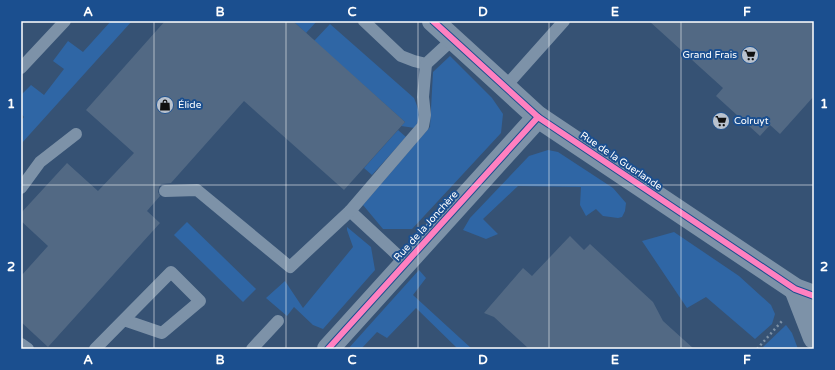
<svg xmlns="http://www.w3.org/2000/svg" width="835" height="370" font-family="'Varela Round',sans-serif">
<rect width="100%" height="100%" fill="#365274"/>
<g fill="#2f66a5">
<path d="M111 21H132L21 144V121L24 117 21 113V95L31 85 44 95 64 69 53 61 68 41 83 52Z"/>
<path d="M293 21H317L306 33Z"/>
<path d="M330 24 414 98C419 110 421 117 415 128L401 126 405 122 314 41Z"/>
<path d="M450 56 492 98 503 114 501 133 412 229H383L363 205 430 127 433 72Z"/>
<path d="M398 130 406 137 372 175 364 168Z"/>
<path d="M548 150 558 152 613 188 626 203 625 211 622 217 618 218 603 216 596 209 586 216 580 205 581 187 518 186 483 219 498 234 486 239 463 230 470 218 529 156Z"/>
<path d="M187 222 256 289 243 302 174 235Z"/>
<path d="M347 227 371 247 375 270 323 329 313 325 294 307 287 316 266 298 285 281 303 308 353 247 347 230Z"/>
<path d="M674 232 739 276 771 305 775 314 772 324 755 339 706 297 687 308 642 241Z"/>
<path d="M419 270 426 278 413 295 472 349H458L416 308 387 338 377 332 361 349H348Z"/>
<path d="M786 325 792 333 798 349H764L763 347Z"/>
</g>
<g fill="#526984">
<path d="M165 21H293L405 122 344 190 244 101 171 183 161 184 159 187 158 192 160 196 147 211 160 223 48 347 21 322V276L48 246 21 221V213L67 163 98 191 134 153 86 110Z"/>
<path d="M649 21H814V96L780 134 770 125 760 136 716 96 723 88Z"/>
<path d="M570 236 584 250 590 244 653 302 663 321 694 349H529L494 317 484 313 523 268 532 276Z"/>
</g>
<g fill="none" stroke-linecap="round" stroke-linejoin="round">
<path stroke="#7d92a8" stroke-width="2.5" stroke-dasharray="2 3" stroke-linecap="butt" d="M757 349 782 321"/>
<g stroke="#7d92a8" stroke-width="12">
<path d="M364 21 401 56 414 61 426 64 453 39"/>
<path d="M21 68 65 21"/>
<path d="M505 87 564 21"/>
<path d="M21 188 40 162 76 134"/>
<path d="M165 191 197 190 290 267 350 211 406 263"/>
<path d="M350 211 423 126 425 115 423 97 426 64"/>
<path d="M21 344 28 349"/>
<path d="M95 349 171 272 200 301 162 333 124 320"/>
<path d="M252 349 278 321"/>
</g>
<g stroke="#7d92a8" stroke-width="22">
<path d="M433 21 538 117 795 289 814 296"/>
<path d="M795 289 814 338"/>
<path d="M328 349 538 117"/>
</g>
<g stroke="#1b4f8f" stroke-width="8">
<g id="cycleway">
<path d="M433 21 538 117 795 289 814 296"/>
<path d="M328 349 538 117"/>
</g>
</g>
<use href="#cycleway" stroke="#ff80c0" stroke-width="6"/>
</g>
<path fill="none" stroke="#fff" stroke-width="1" stroke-opacity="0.55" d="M154 21V349M286 21V349M418 21V349M549 21V349M681 21V349M21 185H814"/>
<defs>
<g id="supermarket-disc" transform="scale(0.9)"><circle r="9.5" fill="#b9c2ce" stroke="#1b4f8f"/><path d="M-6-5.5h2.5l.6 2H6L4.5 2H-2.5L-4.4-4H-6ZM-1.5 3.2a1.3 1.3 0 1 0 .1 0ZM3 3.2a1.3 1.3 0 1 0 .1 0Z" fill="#111"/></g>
<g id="shop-disc" transform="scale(0.9)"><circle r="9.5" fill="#b9c2ce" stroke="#1b4f8f"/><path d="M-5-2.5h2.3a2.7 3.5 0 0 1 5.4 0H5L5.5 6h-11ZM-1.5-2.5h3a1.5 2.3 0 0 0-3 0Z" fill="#111"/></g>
</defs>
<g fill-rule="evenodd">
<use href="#supermarket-disc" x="750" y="55"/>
<use href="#shop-disc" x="165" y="105"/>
<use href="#supermarket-disc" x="721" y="121"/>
</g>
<g text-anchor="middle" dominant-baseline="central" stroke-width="4" stroke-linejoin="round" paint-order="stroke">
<g font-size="10" fill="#fff" stroke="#1b4f8f" text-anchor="start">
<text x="737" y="55" text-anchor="end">Grand Frais</text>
<text x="178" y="105">Élide</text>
<text x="734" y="121">Colruyt</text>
</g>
<g font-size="10" fill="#fff" stroke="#1b4f8f">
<text transform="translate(621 161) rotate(34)">Rue de la Guerlande</text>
<text transform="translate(426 226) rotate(-48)">Rue de la Jonchère</text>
</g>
</g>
<rect width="835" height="370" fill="none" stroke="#1b4f8f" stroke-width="44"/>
<rect x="22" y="22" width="791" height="326" fill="none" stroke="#fff" stroke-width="1.5"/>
<g font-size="13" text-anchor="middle" font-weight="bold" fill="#fff">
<text x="88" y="16">A</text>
<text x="220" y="16">B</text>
<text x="352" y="16">C</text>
<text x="483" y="16">D</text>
<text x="615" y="16">E</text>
<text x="747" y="16">F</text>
<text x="11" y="108">1</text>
<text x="824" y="108">1</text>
<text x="11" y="271">2</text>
<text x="824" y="271">2</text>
<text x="88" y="364">A</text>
<text x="220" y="364">B</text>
<text x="352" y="364">C</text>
<text x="483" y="364">D</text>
<text x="615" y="364">E</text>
<text x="747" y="364">F</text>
</g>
</svg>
